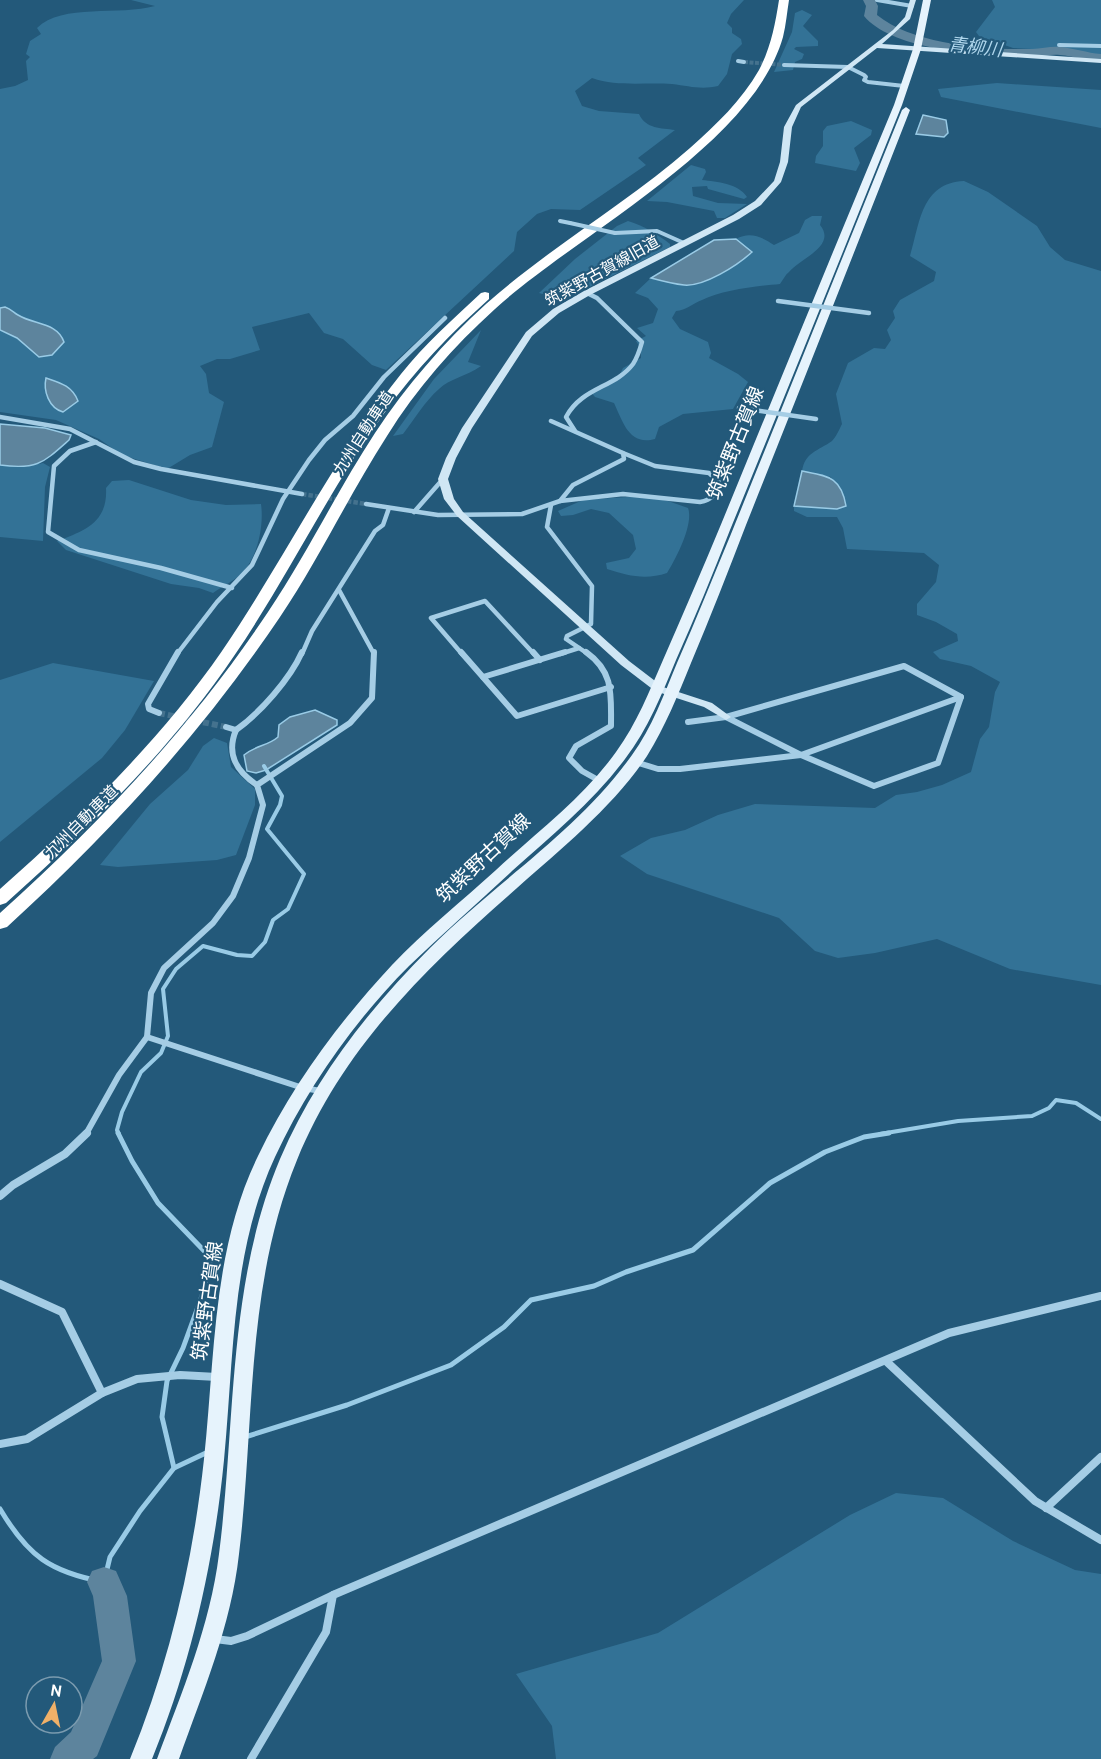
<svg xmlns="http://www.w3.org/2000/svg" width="1101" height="1759" font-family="Cabin,'Noto Sans JP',sans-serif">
<rect width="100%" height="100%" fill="#23597a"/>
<g fill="#337296">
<path d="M131 0H744L731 14 727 23 732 28V33L741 39 742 44 732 54 727 74 718 86C701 90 689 86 672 84 645 82 618 87 592 78L575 91 582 106 599 111 639 114C646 129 661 128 675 130L638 158 646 165 580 210 551 209 537 214 517 232 514 251 386 370 372 365 343 339 324 333 309 313 252 327 260 350 230 359H217L200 366 206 374 209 393 224 402 212 447 190 455 167 469 122 455 99 439 56 420 0 412V89L15 86 28 80 26 61 30 57 26 54 30 41 41 34 37 28C62 3 120 16 155 6Z"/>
<path d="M992 0H1101V57H1086L1053 50 1013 48 979 36 976 32 995 7Z"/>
<path d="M802 10 812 15 803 26 818 41V46L796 47 794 49 804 54 802 59 795 62 793 70 774 72 792 32 795 13Z"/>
<path d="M997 83 1101 90V128L941 97 938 89Z"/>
<path d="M851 121 872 130 871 135 854 148 860 163 856 171 815 163 816 156 823 146V131L827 126Z"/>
<path d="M691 165 705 169 706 172 702 180C717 182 738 183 747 197L744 199 708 189 707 186 692 187 693 196 718 203 747 204 725 218H717L714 211 667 202 647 201Z"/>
<path d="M964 181 988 192 1037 226 1050 247 1065 260 1101 271V985L1010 969 937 939 875 953 838 958 815 951 779 918 647 874 620 856 651 838 685 830 718 815 755 804 875 808 896 795 917 792 942 785 971 772 980 739 989 727 995 692 1000 682 971 666 940 659 933 652 958 641 957 634 936 622 917 615V604L936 582 939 565 924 553 847 549 843 528 837 517H807L794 511V506L837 509 831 477 802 471C805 452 818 451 832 441 836 437 839 430 842 424L836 394 848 363 874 348 885 349 891 340 887 330 895 318 893 311 900 300 934 281 936 272 910 256C920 223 921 183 964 181Z"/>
<path d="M812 216H822L820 225C837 246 801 258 789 272 785 275 783 280 780 284 757 286 722 290 702 300 692 304 686 310 676 311L672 318 680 329 708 342 711 353 709 358 738 374 748 382 733 409 683 414 659 427 655 439C629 446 623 422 614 403L595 397 590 391 618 378 623 368 641 358V349L636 341 646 336 637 328 653 323 658 309 648 298 635 293 651 278 684 285 752 253 736 239C750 231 762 237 774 245L799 233 805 220Z"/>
<path d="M628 221C644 226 657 234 670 244V247L563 300 539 293 575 259 617 226Z"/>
<path d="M481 330 468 362 481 366C467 376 449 379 439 389 425 401 414 420 403 434L393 436 434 379Z"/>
<path d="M43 463 50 467 45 487 43 541 0 537V465L26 467Z"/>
<path d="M129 480 191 500 226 505 261 504C264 525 258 555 244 571 237 580 222 586 213 593L199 588 171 584 66 550 57 541C85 531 108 522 106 488L112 481Z"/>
<path d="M642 496 668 501 688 508C694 524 676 559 667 573 646 580 628 576 607 569L606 563 629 558 636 549 633 535 609 513 591 509 573 515 561 516 558 511 583 500Z"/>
<path d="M53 663 154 681 125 730 102 758 0 842V680Z"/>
<path d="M214 738 227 743 231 767 255 789V805L236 855 217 860 118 867 100 865 150 804 188 770 203 746Z"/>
<path d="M896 1493 943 1498 1013 1541 1075 1570 1101 1574V1759H556L552 1726 516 1674 658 1633 850 1515Z"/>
</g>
<g fill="#5d849d" stroke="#99cbe6" stroke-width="1.5">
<path d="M923 115 946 120 948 133 944 137 916 134Z"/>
<path d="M736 239 752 252C738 265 704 287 684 285 674 284 662 281 651 278L714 240Z"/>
<path d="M5 307C11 309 13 312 18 315 34 325 57 322 64 342L52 355 39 357 17 338 0 330V308Z"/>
<path d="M46 378C61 383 72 386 78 401L63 412C49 408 43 391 46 378Z"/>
<path d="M0 424 45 428 71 435 69 440C43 463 37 470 0 465Z"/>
<path d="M802 471C827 476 841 476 846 506L837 509 794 506Z"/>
<path d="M315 710 337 720V725L266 770 256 773 247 771 244 755C256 745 268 746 278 737L279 725 290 717Z"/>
</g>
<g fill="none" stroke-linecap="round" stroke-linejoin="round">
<g stroke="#99cbe6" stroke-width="4">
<path d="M119 1134 117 1130 122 1112 141 1072 161 1053 168 1036 163 989 176 969 203 946 237 955 252 956 265 942 273 920 288 909 304 874 267 829 280 805 282 796 264 766"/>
<path d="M880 1134 958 1121 1032 1116 1049 1108 1056 1100 1076 1103 1101 1119"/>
</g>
<g stroke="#99cbe6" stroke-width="5">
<path d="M118 1133 132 1161 158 1203 211 1258 202 1296 183 1348 167 1381 162 1417 174 1468"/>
<path d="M245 1437 347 1405 451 1365 504 1327 531 1300 594 1286 626 1272 693 1250 770 1183 825 1152 864 1137 889 1133"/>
<path d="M0 1509C28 1556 50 1572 104 1582L110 1557 140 1511 174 1468 208 1452"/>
</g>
<g fill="#5d849d" fill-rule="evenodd">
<path d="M863 0H875L878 6 877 15C914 45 986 50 1032 49 1042 49 1051 46 1060 47 1074 48 1087 53 1101 54V62C1087 61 1074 56 1060 55 1050 54 1041 57 1032 57 988 57 893 51 864 16L866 6Z"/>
<path d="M104 1567 116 1571 127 1596 136 1661 97 1756 93 1759H50L55 1747 71 1732 102 1661 93 1596 87 1582 92 1571Z"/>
</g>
<path stroke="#44728e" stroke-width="4" stroke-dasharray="4 1.5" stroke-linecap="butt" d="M744 62 784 65"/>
<path stroke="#44728e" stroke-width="4.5" stroke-dasharray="4.5 2" stroke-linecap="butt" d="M302 494 366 504"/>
<path stroke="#44728e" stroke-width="6" stroke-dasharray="6 3" stroke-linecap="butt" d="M159 713 226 727"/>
<g stroke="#a5cde5" stroke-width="4">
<path d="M877 0 912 6"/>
<path d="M1059 45 1101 46"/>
<path d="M738 61 744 62"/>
<path d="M784 65 848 67 864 75 866 77 864 80 868 82 904 86"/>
<path d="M560 221 570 223"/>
<path d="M615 233 657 231 684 243"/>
</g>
<g stroke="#a5cde5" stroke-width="4.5">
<path d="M0 417 70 429 134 462 161 469 302 494"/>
<path d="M575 431 566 417C582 387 615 388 633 364 637 358 640 349 642 342L597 298 587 293"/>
<path d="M96 442 70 451 54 466 48 532 79 550 161 568 232 588"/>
<path d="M712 475 727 468 732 462"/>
<path d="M560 501 623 494 700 502C712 500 716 494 719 482L709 473 655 466 623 453"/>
<path d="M366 504 438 515 522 514 560 501 573 485 624 459 623 453 551 421"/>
<path d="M551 505 547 527 592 586 591 624 567 636 566 639 588 654"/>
<path d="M414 512 443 479"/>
<path d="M339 590 374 654"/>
<path d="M177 654 217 602 252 565 283 499 309 460 325 440 353 416 384 377 445 318"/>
<path d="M302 654 312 631 375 531 383 525 389 508"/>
<path d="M462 654 431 618 485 601 534 654"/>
<path d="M560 654 579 648"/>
</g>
<g stroke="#a5cde5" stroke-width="6">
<path d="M461 652 517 716 611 687"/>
<path d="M533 652 540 660"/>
<path d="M586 652C614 672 611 694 611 726L576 746 569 758 582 771 600 781"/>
<path d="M904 666 961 697 938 763 874 786 801 755 726 717Z"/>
<path d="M483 677 565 652"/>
<path d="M159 713 149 709 148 704 178 652"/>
<path d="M688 722 726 717"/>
<path d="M226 727 236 730C260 713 290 679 302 652"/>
<path d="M236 730C226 754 236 771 257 785"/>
<path d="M635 762 658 769H680L801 755 961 697"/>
<path d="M147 1037 303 1088 321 1091"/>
<path d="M86 1134 119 1075 147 1037 151 993 164 968 213 923 233 896 249 858 263 805 257 785 350 723 372 698 374 652"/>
</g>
<g stroke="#a5cde5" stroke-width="8">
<path d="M0 1196 13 1185 65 1154 87 1133"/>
<path d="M0 1284 62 1312 102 1393 27 1439 0 1444"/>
<path d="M887 1362 1035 1501 1101 1540"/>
<path d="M102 1393 137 1379 180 1375 217 1377"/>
<path d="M1046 1508 1101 1457"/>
<path d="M215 1639 231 1641 247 1636 333 1595"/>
<path d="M251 1759 326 1632 333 1595 949 1333 1101 1296"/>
</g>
<path fill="#cfe6f4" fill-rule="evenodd" d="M910 0H916L910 19 882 44 1101 59V63L877 48 801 107 792 127 788 162 781 182 761 205 739 219 590 295 559 313 532 336 472 428 456 458 448 479 454 499 463 512 629 661 663 687 712 703 731 717 726 720 704 707 655 691 621 665 457 516 444 499 438 479 446 458 462 428 526 332 553 309 584 291 733 215 755 201 774 181 780 162 784 127 796 105 893 30 905 17Z"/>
<g fill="#e6f3fc" fill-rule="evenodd">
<path d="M923 0H931L921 49 902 105C845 247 788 388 730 530 713 574 695 617 676 660 662 694 648 729 625 759 593 802 551 836 512 871 478 903 442 934 409 966 355 1020 307 1088 275 1157 231 1252 234 1358 224 1460 214 1562 191 1664 152 1759H130C169 1664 193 1562 204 1459 215 1358 212 1250 258 1156 292 1085 339 1022 392 965 424 931 462 901 496 870 537 832 584 797 616 752 637 723 649 692 663 660 683 614 703 568 722 522 779 383 836 244 894 105L913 49Z"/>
<path d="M906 107 910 110C856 248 801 387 746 525 728 572 710 618 691 663 678 695 665 727 647 756 613 807 562 848 517 888 427 967 343 1047 297 1160 245 1287 255 1422 239 1554 231 1626 203 1692 179 1759H157C182 1692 210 1626 219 1554 236 1422 227 1285 280 1159 314 1079 368 1010 430 948 496 882 577 832 632 755 652 728 664 694 677 663 696 620 713 577 731 534 788 393 845 251 902 110Z"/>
</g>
<g fill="#fff" fill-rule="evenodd">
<path d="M779 0H789C787 12 786 25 783 37 752 146 577 234 495 309 454 346 416 389 387 436 349 495 319 559 280 617 202 733 109 834 7 927L0 929V913C100 823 193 725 268 612 307 554 337 491 375 433 406 386 444 342 486 304 550 247 626 204 690 148 716 125 742 100 759 70 771 47 775 25 779 0Z"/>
<path d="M485 292 489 293V299C451 333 415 370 385 412 329 490 288 577 234 656 171 749 90 828 6 903L0 905V889C81 817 160 741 222 651 284 560 332 460 401 374 425 344 453 319 481 293Z"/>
</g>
<path stroke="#a5cde5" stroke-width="4" d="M570 223 615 233"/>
<g stroke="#a5cde5" stroke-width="4.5">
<path d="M778 301 869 313"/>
<path d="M739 408 816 419"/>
</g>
</g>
<g text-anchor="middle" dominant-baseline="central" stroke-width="4.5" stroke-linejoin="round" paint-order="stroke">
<g font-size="16" fill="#fff" stroke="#23597a">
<text transform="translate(602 271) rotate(-29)">筑紫野古賀線旧道</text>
<text transform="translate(363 433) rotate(-57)">九州自動車道</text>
<text transform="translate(81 822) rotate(-45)">九州自動車道</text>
</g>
<g font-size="18" font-style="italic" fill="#b0d7ed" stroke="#23597a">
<text transform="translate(975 47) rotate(7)">青柳川</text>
</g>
<g font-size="20" fill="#fff" stroke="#23597a">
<text transform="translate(735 443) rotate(-68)">筑紫野古賀線</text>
<text transform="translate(483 858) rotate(-43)">筑紫野古賀線</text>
<text transform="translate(207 1301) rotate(-82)">筑紫野古賀線</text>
</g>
</g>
<g transform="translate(54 1705) rotate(9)"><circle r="28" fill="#23597a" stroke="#7b9baf" stroke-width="1.5"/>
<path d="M0-4.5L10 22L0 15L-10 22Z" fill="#f0b068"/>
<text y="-9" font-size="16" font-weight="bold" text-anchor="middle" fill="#ffffff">N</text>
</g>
</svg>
